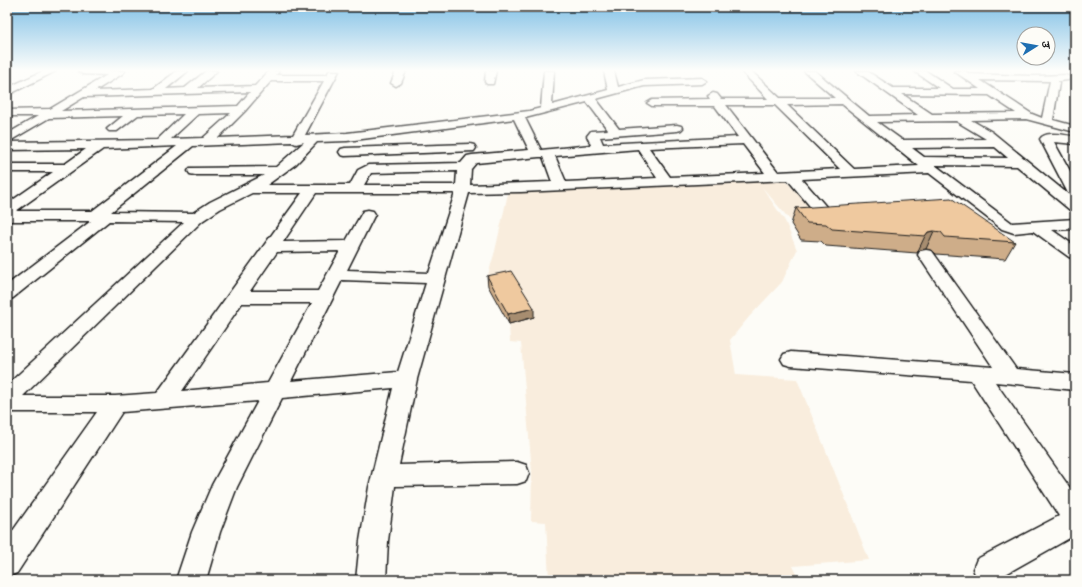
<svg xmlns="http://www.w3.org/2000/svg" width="1082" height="587" font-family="Kalam,'Playpen Sans Deva',sans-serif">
<rect width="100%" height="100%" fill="#fdfcf7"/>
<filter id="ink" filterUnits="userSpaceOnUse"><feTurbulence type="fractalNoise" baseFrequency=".025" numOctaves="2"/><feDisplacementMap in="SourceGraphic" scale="8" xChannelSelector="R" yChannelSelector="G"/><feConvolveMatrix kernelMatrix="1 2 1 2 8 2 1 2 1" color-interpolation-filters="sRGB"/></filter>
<g filter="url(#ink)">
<path fill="#f9eddd" d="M756 180 758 181 785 180 820 218 790 220 762 187 785 221 797 250 782 282 749 317 730 340 736 375 797 379 843 493 869 560 793 566 800 580H549L546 522 531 521 532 472 521 343 510 342 509 324 486 282 495 251 509 189Z"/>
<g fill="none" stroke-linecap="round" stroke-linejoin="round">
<g stroke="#1c1c1c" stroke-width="3">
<g id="minor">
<path d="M43 71H56L14 92H7V88Z"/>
<path d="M78 71H125L122 74 95 91 153 89 177 71H188L166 89 185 88 206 71H217L198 88 255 86 269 71H279L276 75H327L329 71H339L305 135 347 133 529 111 541 108 544 71H554L552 105 608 90 604 71H614L618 87 644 80 702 78 707 81 702 84 644 86 596 99 619 129 677 125 681 126 683 128 681 130 677 131 600 137 603 144 738 137 715 106H652L647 103 652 100 710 99 708 96 713 93 717 94 721 99H768L741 71H751L780 98H835L804 71H815L869 116 918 115 856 71H867L893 88H939L914 71H926L953 89H980L954 71H965L970 74 1034 76 1065 75 1068 76 1070 78 1068 80 1058 81 1059 83 1053 120 1075 126V132L1026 119 971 120 992 132 1069 195 1040 139C1046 130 1065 136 1075 136V144L1054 142 1075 180V197L1071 196 1075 200V211L1070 210 1017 166 935 165 1012 223 1075 219V229L1052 230 1075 246V259L1069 257 1033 231 1014 233 1002 229 929 173 802 179 829 210 843 213 846 216 843 219 838 221 819 217 788 180 521 192 469 193 417 379 399 465 517 462 526 465 529 473 526 481 517 484 395 486 388 541 386 580H356L360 541 369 487 393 388 282 398 237 487 220 532 206 580H176L192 532 212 485 258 401 122 412 17 573 7 577V539L97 412H7V385L184 222 109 221 13 298 7 300V285L91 221H7V204L53 172H7V164H65L86 149 7 150V134L38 116H7V110L50 109 107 75 83 74ZM980 80 1050 81 1042 118 1032 114ZM271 81H324L293 135 218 138 245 111ZM250 92 238 106 61 111 84 97ZM902 94 989 95 1016 113 932 114ZM587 102 608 130 591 131 587 136 591 145 541 150 525 118ZM842 104 919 166 854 169 787 105ZM726 105H775L840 169 778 172ZM231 113 203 138 171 139 198 114ZM184 114 157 140 8 142 49 118 123 116 107 129 109 131H117L138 115ZM514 119 529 150 472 155 467 156 461 163 368 165 358 170 350 185H267L296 164 317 142 347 141ZM956 121 986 139 902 140 877 122ZM292 142 296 144 304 142 276 167 190 168 188 171 190 174 195 175H264L210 202 193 213 111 212 193 146ZM743 144 765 173 670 177 649 148ZM177 146 92 211H16L103 149ZM995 147 1008 158 924 157 912 148ZM638 149 657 178 566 182 555 156ZM539 157H543L552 182 470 185 471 169 476 163ZM457 171 456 185H364L371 173ZM252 193H302L157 393 115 396H23L202 221 220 209ZM316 193H455L429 273 347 270 375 214 373 211 368 210 363 211 346 241 283 242ZM340 251 318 291H250L277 252ZM342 280 426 283 398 372 291 381ZM242 303H312L268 383 182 391Z"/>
<path d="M396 71H406L401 83 396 86 391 83Z"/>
<path d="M486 71H496L493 84H487L485 82Z"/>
<path d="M470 144 474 145 476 148 474 151 345 156 341 155 339 152 341 149 345 148Z"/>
<path d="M926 250 932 251 1016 369 1075 374V390L995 382 1075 495V535L997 579H977L973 569 977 559 1059 516 971 380 791 366 784 364 781 359 784 354 791 352 993 367 918 255 920 251Z"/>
</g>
</g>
<use href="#minor" fill="#fdfcf7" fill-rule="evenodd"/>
</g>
<g fill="#cead89" stroke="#1c1c1c">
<path d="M796 208 1015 242 1005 259 936 254 932 250 926 249 920 250 917 253 826 246 821 241 801 240 791 224Z"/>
<path d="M487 276 534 317 509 324 488 286Z"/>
</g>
<g fill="#a78d6f" stroke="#1c1c1c">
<path d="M934 231 926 249 920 250 917 253 925 236 928 232Z"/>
<path d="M534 308V317L509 324 508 314Z"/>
</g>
<g fill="#efc99f" stroke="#1c1c1c">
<path d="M951 198 1015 242 945 237 941 232 934 231 928 232 925 236 832 229 826 224 807 223 796 208Z"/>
<path d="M511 271 534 308 508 314 487 276Z"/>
</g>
</g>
<linearGradient id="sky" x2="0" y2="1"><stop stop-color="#80c0e6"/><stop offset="0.46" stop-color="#fefefb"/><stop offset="1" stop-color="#fefefb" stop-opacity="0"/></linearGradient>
<rect width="1082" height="153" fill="url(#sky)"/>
<rect width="1082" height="587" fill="none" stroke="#fdfcf7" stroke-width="24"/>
<rect x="12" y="12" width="1058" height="563" fill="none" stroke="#1c1c1c" stroke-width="1.5" filter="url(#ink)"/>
<g transform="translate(1036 46) rotate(79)"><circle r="19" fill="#fdfcf7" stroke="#a3a29f"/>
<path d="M0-3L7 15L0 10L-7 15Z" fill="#1f6fb2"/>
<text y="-6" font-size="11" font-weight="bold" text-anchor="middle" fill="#1c1c1c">उ</text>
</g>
</svg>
